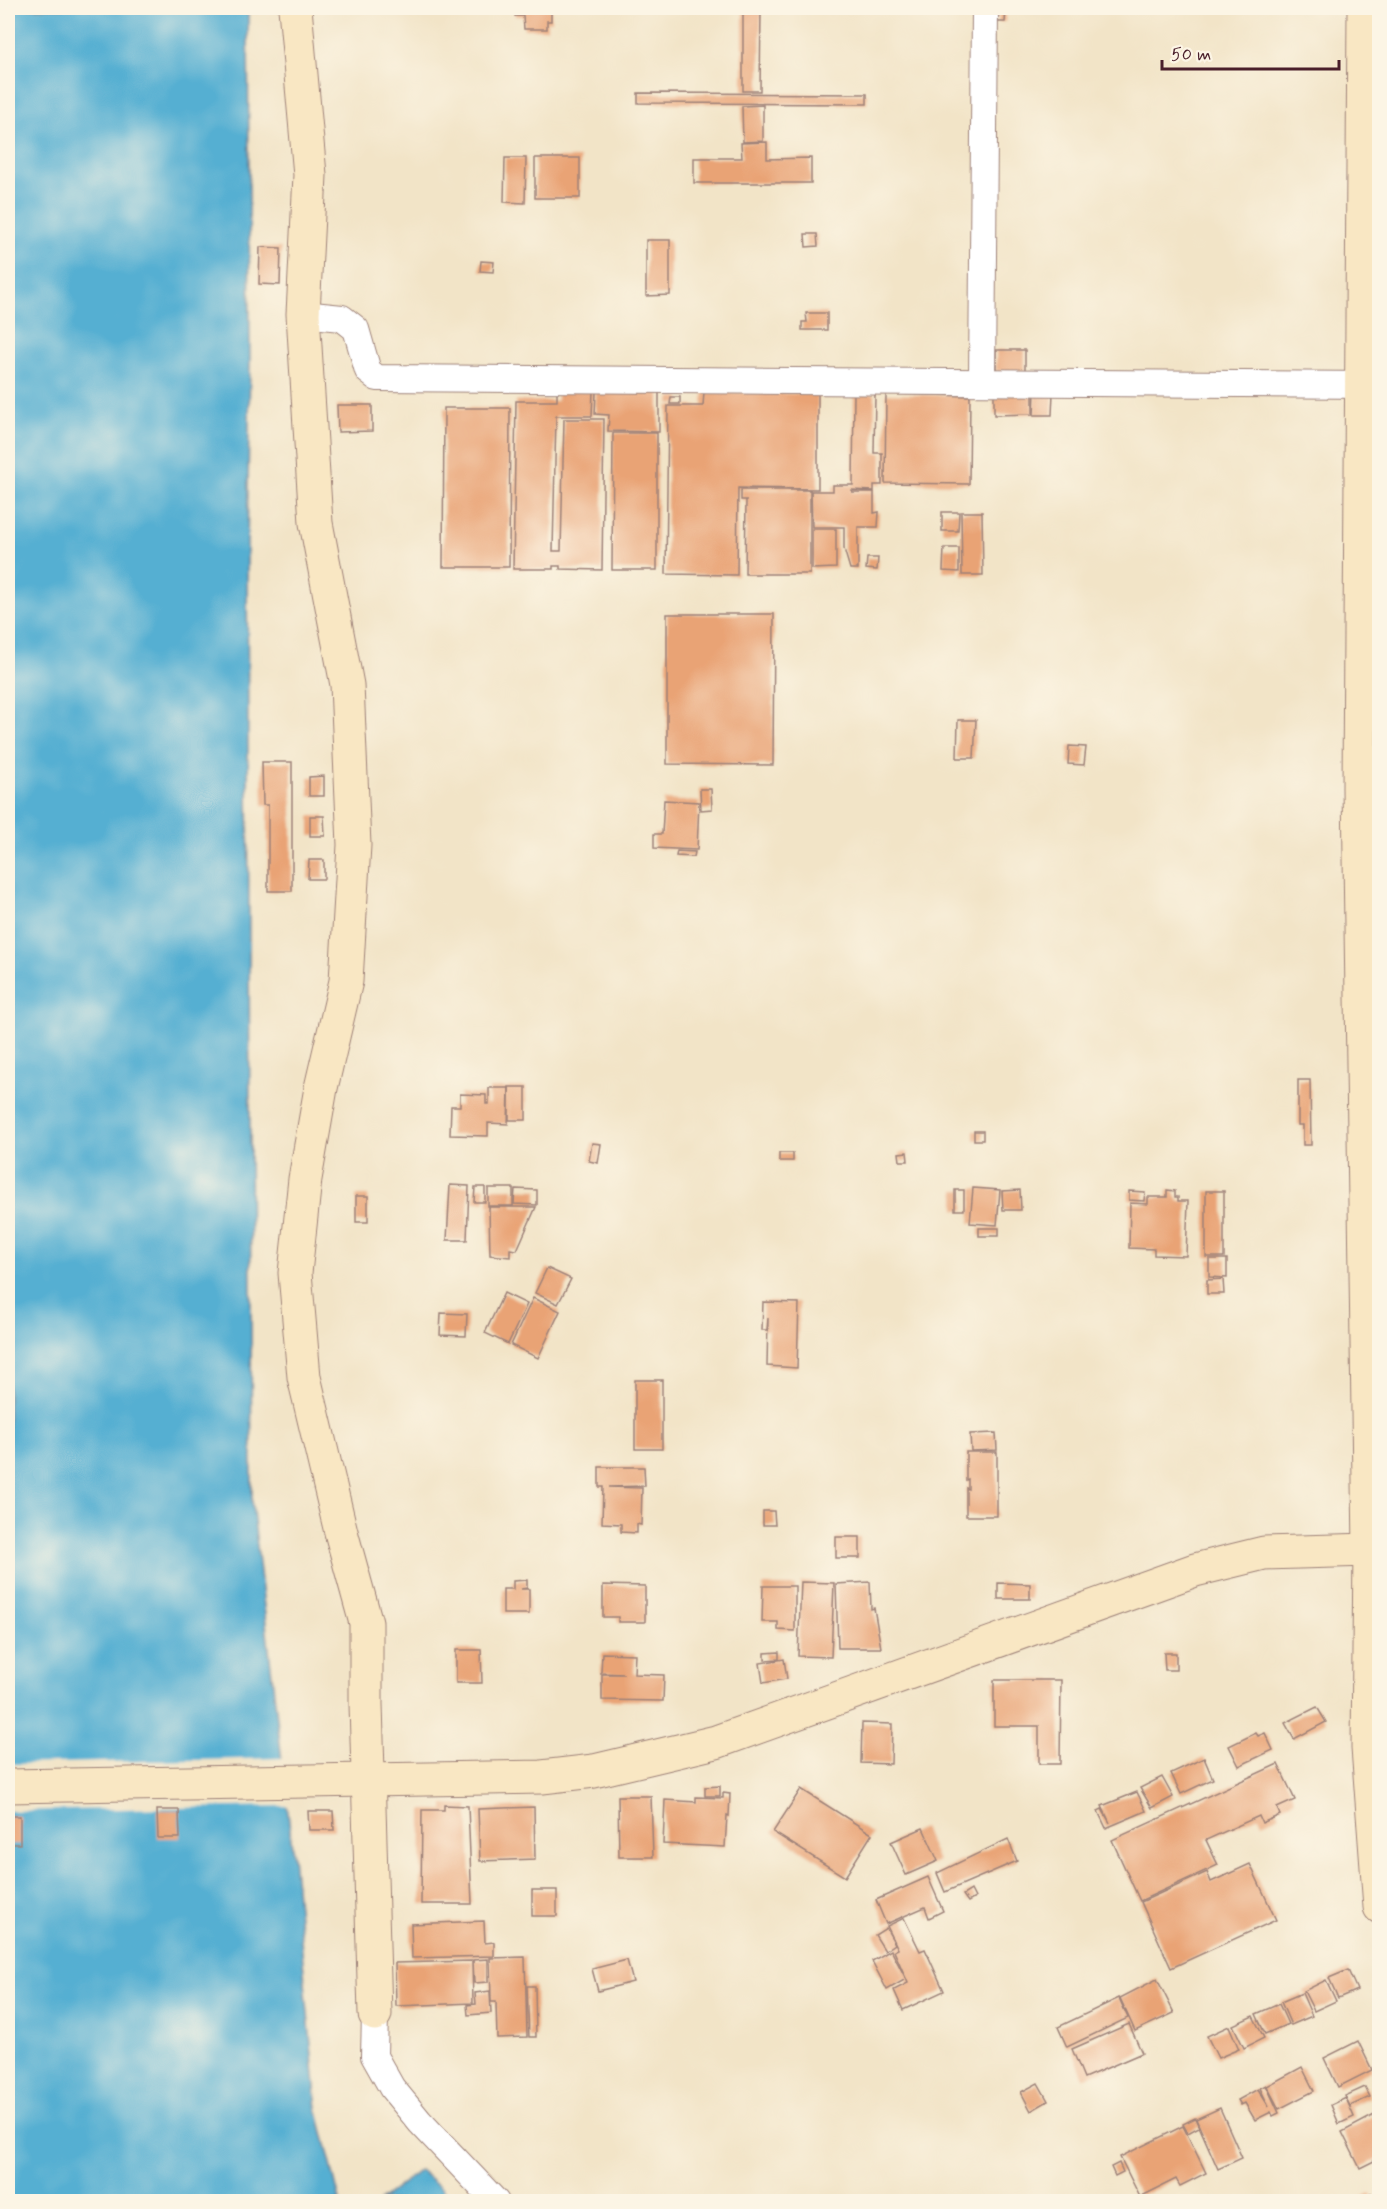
<svg xmlns="http://www.w3.org/2000/svg" width="1387" height="2209" font-family="Mynerve,sans-serif">
<rect width="100%" height="100%" fill="#fcf5e5"/>
<filter id="ink" filterUnits="userSpaceOnUse"><feTurbulence type="fractalNoise" baseFrequency=".0167" numOctaves="2"/><feDisplacementMap in="SourceGraphic" scale="12" xChannelSelector="R" yChannelSelector="G"/><feConvolveMatrix kernelMatrix="1 2 1 2 8 2 1 2 1" color-interpolation-filters="sRGB"/></filter>
<filter id="wash" filterUnits="userSpaceOnUse"><feTurbulence type="fractalNoise" baseFrequency=".008" numOctaves="4" result="noise"/><feDisplacementMap in="SourceGraphic" scale="24" xChannelSelector="R" yChannelSelector="G"/><feGaussianBlur stdDeviation="1.35" result="paint"/><feColorMatrix in="noise" values="0 0 0 0 0 0 0 0 0 0 0 0 0 0 0 0 0 1.4 0 .05"/><feComposite in="paint" operator="in"/></filter>
<g filter="url(#wash)">
<rect width="100%" height="100%" fill="#f2e4c7"/>
<g fill="#55afd2" stroke="#50677e" stroke-width="1.5">
<path d="M8 8H248L250 357 247 553 252 1503 293 1856 317 2108 340 2201 8 2202Z"/>
<path d="M420 2170 440 2187 451 2201H380Z"/>
</g>
<path fill="#f2e4c7" d="M285 1758 290 1806 8 1811V1764Z"/>
<g id="blocks">
<g fill="#e9a374">
<path d="M515 8H551V21H547V29H524L523 16H515Z"/>
<path d="M743 8H761L760 91H743Z"/>
<path d="M999 10H1006L1005 22H998Z"/>
<path d="M638 93 867 94V104L638 103Z"/>
<path d="M763 105V141L743 142 742 106Z"/>
<path d="M767 142V159L811 158V183H694V158H742L741 143Z"/>
<path d="M505 158H526L525 203 504 202Z"/>
<rect x="535" y="158" width="45" height="40"/>
<path d="M805 234H817L818 246 806 247Z"/>
<path d="M646 240H670V295L646 296Z"/>
<path d="M260 247 281 248 280 285 259 284Z"/>
<path d="M481 261 494 262 493 272 480 271Z"/>
<path d="M806 313H827V330H802V322H807Z"/>
<rect x="996" y="350" width="29" height="21"/>
<path d="M557 390 593 391 592 416H556L553 551H561L564 419H604L602 570 560 569V566H553V569H513L516 401H557Z"/>
<path d="M596 392H659V432L608 431 609 415 595 414Z"/>
<path d="M704 392 818 394V489L738 488 737 575 666 574 668 406H703Z"/>
<path d="M994 392H1033V414L994 415Z"/>
<path d="M1035 392 1053 393 1052 415H1034Z"/>
<path d="M854 394H875L874 453H882V485H874V491L852 490V492H874V513L879 512 878 527H858V569H850L844 549V527H812L811 491H833V485H853Z"/>
<path d="M886 394 970 396 969 484 885 483Z"/>
<path d="M671 397H680V404H670Z"/>
<path d="M337 405H372V431L338 432Z"/>
<path d="M444 408H510L509 567H443Z"/>
<path d="M613 433H657V570H612Z"/>
<path d="M741 490H810V574H745L746 500H741Z"/>
<path d="M942 512H959L958 531H942Z"/>
<path d="M961 512H982L983 575H962Z"/>
<path d="M812 529H836V568L812 569Z"/>
<path d="M944 548H959V572L943 571Z"/>
<path d="M867 558H878L877 570 866 569Z"/>
<path d="M667 614H774L773 765 667 764Z"/>
<path d="M958 720H976L974 758H957Z"/>
<path d="M1069 746 1086 747 1084 765 1068 764Z"/>
<path d="M262 762H292V891H268V805H263Z"/>
<path d="M324 776V796H309V777Z"/>
<path d="M700 789H711L712 809 701 810Z"/>
<path d="M664 800 699 802 697 850 654 848V834H662Z"/>
<path d="M310 816H324L325 836H310Z"/>
<path d="M677 851 695 852 694 857 676 856Z"/>
<path d="M309 860H324V879H308Z"/>
<path d="M1298 1080H1310L1311 1145H1303V1125H1298Z"/>
<rect x="509" y="1087" width="17" height="33"/>
<path d="M489 1088H509L508 1124 488 1123V1136L450 1135 451 1106H460V1094L486 1095V1104H489Z"/>
<rect x="974" y="1131" width="9" height="9"/>
<path d="M592 1143 601 1144 598 1163 589 1161Z"/>
<path d="M907 1152 908 1161H900L899 1153Z"/>
<rect x="779" y="1153" width="14" height="8"/>
<path d="M450 1185 469 1186 467 1240H447Z"/>
<path d="M475 1187H485V1202H474Z"/>
<rect x="488" y="1188" width="25" height="18"/>
<path d="M973 1188 1000 1190 997 1225 970 1223Z"/>
<path d="M515 1189 537 1190V1205L514 1204Z"/>
<rect x="955" y="1190" width="9" height="20"/>
<path d="M1020 1190 1021 1210H1003L1002 1191Z"/>
<path d="M1167 1190 1175 1191V1197H1178V1201H1188L1186 1256 1154 1255V1249L1129 1248 1130 1203 1148 1204V1197H1167Z"/>
<path d="M1129 1191 1145 1192 1144 1201 1129 1200Z"/>
<rect x="1206" y="1191" width="18" height="66"/>
<rect x="356" y="1196" width="12" height="26"/>
<path d="M489 1207H536L517 1250 510 1249V1257L490 1255Z"/>
<rect x="979" y="1228" width="20" height="8"/>
<path d="M1209 1259H1227V1278L1209 1277Z"/>
<path d="M547 1268 571 1279 558 1304 535 1293Z"/>
<path d="M1223 1279 1224 1294H1207V1280Z"/>
<path d="M504 1293 527 1304 508 1344 485 1333Z"/>
<path d="M533 1298 560 1311 538 1358 511 1345Z"/>
<path d="M763 1302 799 1303 797 1368 767 1366 768 1318 767 1330H762Z"/>
<path d="M441 1313 467 1314 466 1336 440 1335Z"/>
<rect x="635" y="1380" width="27" height="69"/>
<path d="M996 1433 997 1450 971 1451 970 1434Z"/>
<path d="M966 1452H997V1516H966V1488L968 1489V1479L966 1480Z"/>
<path d="M599 1467H644L645 1486 609 1487 642 1488 641 1525 637 1524V1533L621 1532V1524L602 1523 603 1487H599Z"/>
<path d="M763 1511H774L775 1525H763Z"/>
<rect x="836" y="1537" width="24" height="21"/>
<path d="M527 1580V1588L521 1589H529V1614H503V1589H513V1581Z"/>
<path d="M801 1582 834 1583 831 1657 798 1656Z"/>
<path d="M870 1582 871 1609 874 1608 881 1648H838L836 1584Z"/>
<path d="M998 1583 1030 1584V1599H998Z"/>
<path d="M603 1585 645 1586V1622H618V1617H603Z"/>
<path d="M763 1586H795V1631L778 1630V1622H762Z"/>
<path d="M456 1650H481L482 1683H456Z"/>
<path d="M779 1652V1659L765 1660V1653Z"/>
<path d="M602 1653 635 1654 634 1674 664 1675 663 1701 602 1700V1674H624L601 1673Z"/>
<path d="M1164 1653H1176V1670H1165Z"/>
<path d="M784 1659 787 1679 763 1683 760 1663Z"/>
<path d="M994 1680H1061L1060 1764H1039V1726H994Z"/>
<path d="M1317 1707 1326 1722 1294 1739 1285 1723Z"/>
<path d="M862 1723 892 1724 891 1764 861 1763Z"/>
<path d="M1256 1733 1258 1736 1265 1733 1273 1750 1239 1766 1229 1746Z"/>
<path d="M1204 1758 1213 1779 1181 1794 1171 1773Z"/>
<path d="M1278 1764 1295 1800 1277 1808 1280 1815 1262 1823 1259 1816 1206 1840 1218 1865 1140 1901 1112 1840Z"/>
<path d="M1162 1777 1173 1797 1152 1808 1140 1788Z"/>
<path d="M720 1786V1796H705V1787Z"/>
<path d="M801 1789 872 1834 845 1877 773 1832Z"/>
<path d="M1137 1792 1146 1811 1106 1828 1098 1811 1102 1809 1110 1823 1102 1806Z"/>
<path d="M723 1793 730 1794 729 1816 727 1815 725 1847 663 1844 665 1800 696 1802V1797L723 1798Z"/>
<path d="M618 1796H651L653 1857H619Z"/>
<path d="M444 1805 468 1806 472 1904H421L422 1810H444Z"/>
<path d="M534 1807 535 1859 480 1861 478 1809Z"/>
<path d="M157 1810H179L180 1838H158Z"/>
<path d="M308 1811H333L334 1830H309Z"/>
<rect x="8" y="1816" width="12" height="28"/>
<path d="M923 1828 938 1861 906 1875 891 1842Z"/>
<path d="M1008 1839 1017 1861 945 1892 937 1873Z"/>
<path d="M1250 1864 1276 1920 1171 1968 1141 1902 1207 1872 1211 1882Z"/>
<path d="M928 1877 943 1911 929 1918 925 1907 886 1924 876 1900Z"/>
<rect x="532" y="1890" width="25" height="26"/>
<path d="M971 1890 975 1898 968 1902 963 1895Z"/>
<path d="M904 1918 920 1951 925 1949 944 1991 903 2010 894 1990 908 1983 894 1951 898 1949 887 1926Z"/>
<path d="M484 1921 485 1943 494 1942V1956L412 1958 411 1924Z"/>
<path d="M886 1928 895 1944 885 1951 875 1935Z"/>
<path d="M891 1950 906 1979 887 1990 872 1961Z"/>
<path d="M525 1957 527 2037 497 2038 496 2002H491L490 1958Z"/>
<path d="M488 1959V1982L474 1983 473 1960Z"/>
<path d="M627 1960 633 1982 598 1991 592 1969Z"/>
<path d="M472 1961 473 2003 396 2006 395 1963Z"/>
<path d="M1348 1970 1357 1990 1338 1998 1329 1978Z"/>
<path d="M1157 1979 1174 2013 1135 2031 1120 1998Z"/>
<path d="M1326 1980 1336 2001 1314 2011 1304 1991Z"/>
<path d="M527 1986H535L536 2037H529Z"/>
<path d="M490 1991 491 2013 468 2015 467 2005 476 2004 475 1993Z"/>
<path d="M1302 1993 1312 2016 1291 2025 1281 2002Z"/>
<path d="M1119 1998 1128 2018 1067 2047 1058 2027Z"/>
<path d="M1279 2004 1288 2024 1265 2034 1256 2014Z"/>
<path d="M1253 2016 1264 2038 1244 2048 1233 2025Z"/>
<path d="M1129 2024 1142 2053 1084 2078 1072 2049Z"/>
<path d="M1229 2026 1239 2049 1218 2058 1207 2036Z"/>
<path d="M1358 2041 1372 2070 1338 2087 1324 2058Z"/>
<path d="M1302 2067 1314 2091 1279 2109 1267 2086Z"/>
<path d="M1038 2083 1048 2101 1031 2111 1021 2092Z"/>
<path d="M1266 2085 1279 2113 1273 2116 1271 2112 1255 2120 1245 2103 1241 2105 1238 2100 1258 2089 1269 2107 1260 2088Z"/>
<path d="M1365 2087 1370 2097 1350 2106 1345 2096Z"/>
<path d="M1346 2098 1354 2117 1339 2124 1331 2105Z"/>
<path d="M1220 2108 1242 2158 1218 2169 1196 2119Z"/>
<path d="M1378 2113 1380 2116V2158L1360 2168 1342 2132Z"/>
<path d="M1195 2118 1199 2127 1188 2133 1183 2124Z"/>
<path d="M1183 2126 1206 2173 1180 2186 1176 2179 1140 2197 1120 2157Z"/>
<path d="M1119 2163 1123 2172 1115 2176 1111 2167Z"/>
<path d="M1371 2193 1375 2202H1353Z"/>
</g>
</g>
</g>
<g filter="url(#ink)">
<use href="#blocks" fill-opacity="0" stroke="#9e8279" stroke-width="1.5"/>
<g fill="none" stroke-linecap="round" stroke-linejoin="round">
<g stroke="#9e8279" stroke-width="28">
<g id="street">
<path d="M303 314 342 318 356 329 368 371 377 378 1380 385"/>
<path d="M982 382 985 8"/>
<path d="M375 2014 374 2056 392 2088 420 2122 496 2202"/>
</g>
</g>
<g stroke="#9e8279" stroke-width="35">
<g id="secondary">
<path d="M295 8 310 175 303 314 316 523 347 685 354 845 346 981 321 1088 305 1179 295 1273 304 1377 341 1532 366 1623V1704L375 2014"/>
<path d="M1364 8 1359 788 1370 1550 1368 1748 1380 1907"/>
<path d="M8 1786 542 1777 594 1771 716 1742 1195 1570 1264 1553 1370 1550"/>
</g>
</g>
<use href="#street" stroke="#fff" stroke-width="26"/>
<use href="#secondary" stroke="#f9e7c3" stroke-width="33"/>
</g>
</g>
<rect width="1387" height="2209" fill="none" stroke="#fcf5e5" stroke-width="30"/>
<path d="M1162 60v9h177v-9" fill="none" stroke="#4a1f2b" stroke-width="3"/>
<text x="1171" y="60" font-size="18" fill="#4a1f2b" stroke="#fcf5e5" stroke-width="4.5" paint-order="stroke">50 m</text>
</svg>
